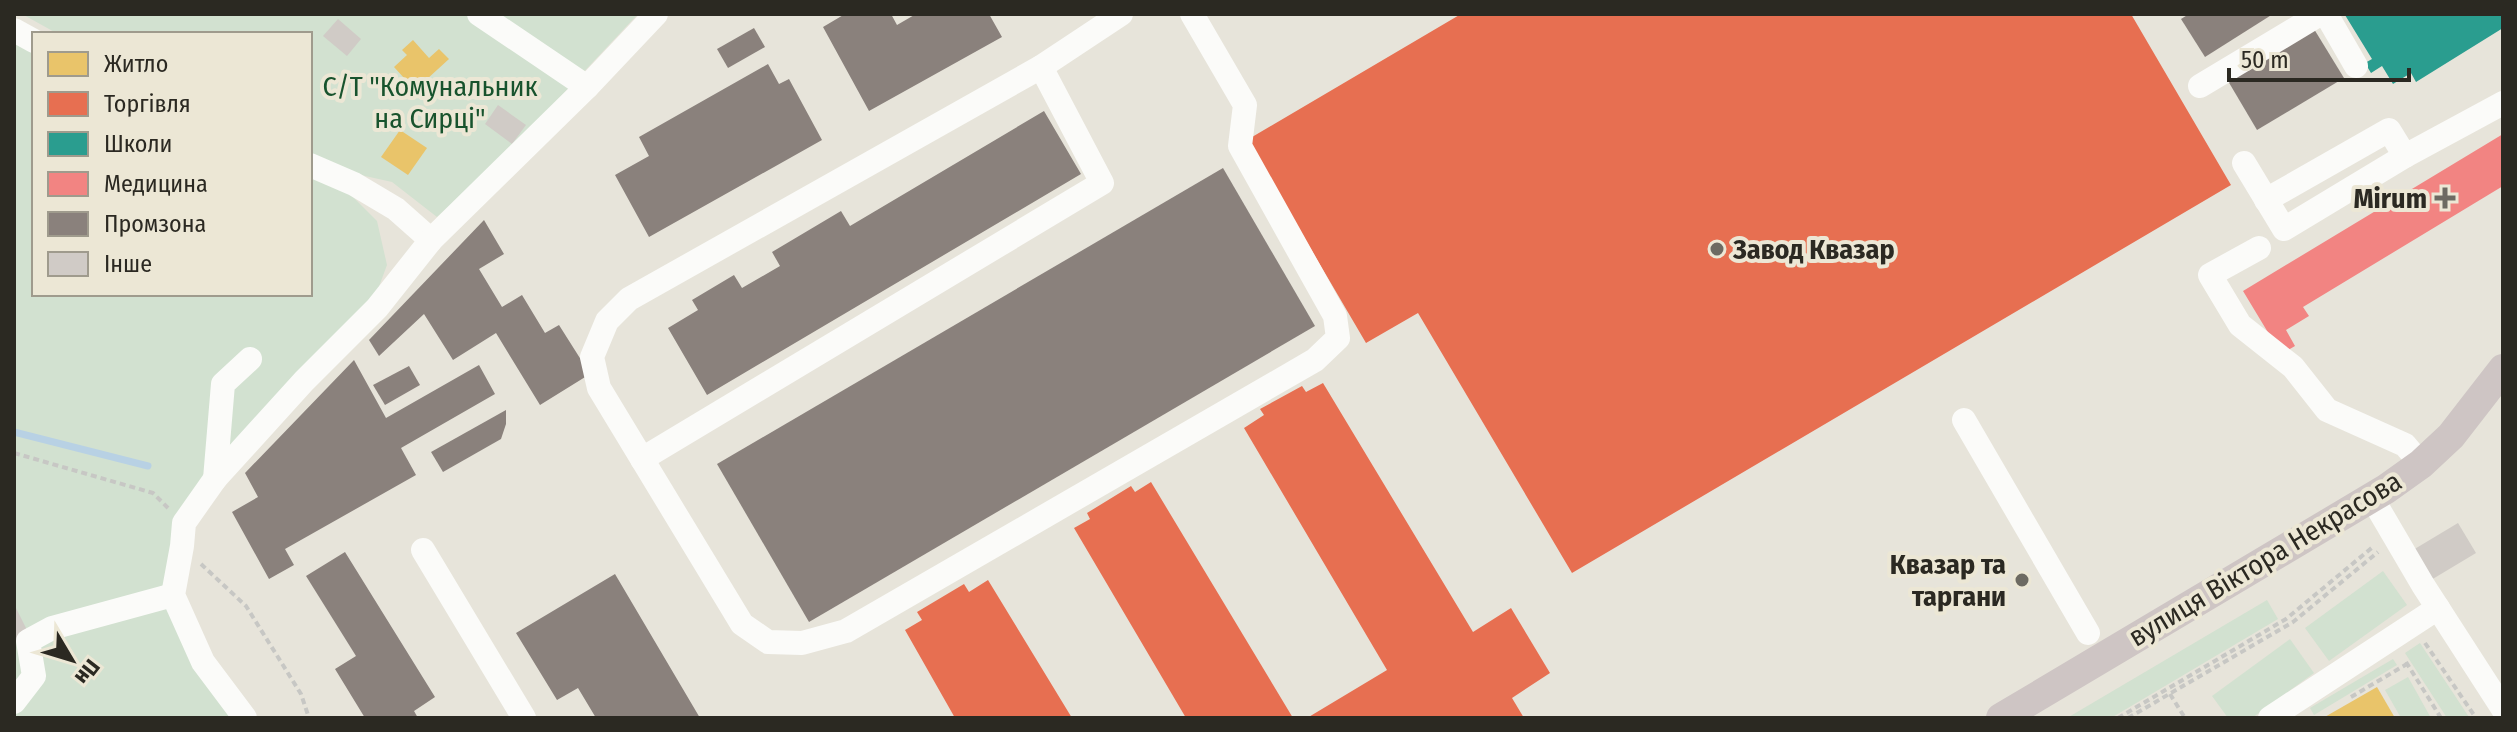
<svg xmlns="http://www.w3.org/2000/svg" width="2517" height="732" font-family="'Fira Sans Condensed',sans-serif">
<rect width="100%" height="100%" fill="#e7e4da"/>
<g fill="#d2e1d0">
<path d="M22 14H638L503 158 437 217 392 182 365 176 310 156V34H58Z"/>
<path d="M14 40 34 50V294H310V175L348 192 377 221 387 265 374 300 207 471 166 591 241 718H14Z"/>
<path d="M2383 571 2407 605 2329 661 2305 628Z"/>
<path d="M2267 600 2278 619 2111 718H2067Z"/>
<path d="M2290 639 2314 673 2252 718H2228L2212 696Z"/>
<path d="M2420 643 2469 717 2467 718H2447L2405 653Z"/>
<path d="M2393 659 2397 665 2314 715 2310 708Z"/>
<path d="M2408 677 2431 718H2401L2385 690Z"/>
</g>
<g fill="#e9c46a">
<path d="M413 40 429 58 439 49 449 59 415 90 394 67 407 55 402 50Z"/>
<path d="M400 130 427 148 408 175 381 157Z"/>
<path d="M2377 687 2395 718H2323Z"/>
</g>
<g fill="#e76f51">
<path d="M1461 14H2131L2231 185 1572 573 1418 313 1366 343 1247 140Z"/>
<path d="M1323 383 1473 632 1511 608 1550 673 1512 698 1524 718H1307L1387 670 1244 428 1264 415 1260 409 1302 386 1306 392Z"/>
<path d="M1151 482 1293 718H1186L1074 528 1090 519 1087 513 1131 486 1135 492Z"/>
<path d="M988 580 1072 718H955L905 630 922 620 917 612 964 584 969 592Z"/>
</g>
<path fill="#2a9d8f" d="M2347 14H2503V28L2416 82 2411 73 2393 84 2382 66 2371 73 2365 63 2372 59 2345 15Z"/>
<path fill="#f28482" d="M2503 134V186L2303 307 2309 316 2286 330 2295 346 2281 354 2243 291Z"/>
<g fill="#8a817c">
<path d="M845 14H891L897 25 916 14H989L1002 37 869 111 823 27Z"/>
<path d="M2189 14H2273L2205 57 2181 19Z"/>
<path d="M754 28 765 47 728 68 717 49Z"/>
<path d="M2314 29 2344 78 2257 130 2228 81Z"/>
<path d="M768 64 779 84 789 79 822 140 649 237 615 175 649 156 639 137Z"/>
<path d="M1044 111 1081 174 707 395 668 328 698 310 692 300 734 275 742 288 780 266 772 252 841 211 850 226Z"/>
<path d="M1223 168 1315 326 809 622 717 464Z"/>
<path d="M484 220 504 254 479 269 502 307 522 295 545 333 559 325 590 374 540 405 496 333 453 360 424 314 379 356 369 340Z"/>
<path d="M354 360 386 418 479 365 495 394 401 448 416 475 285 549 294 565 269 579 232 512 258 497 245 473Z"/>
<path d="M409 366 420 385 385 405 373 385Z"/>
<path d="M506 410V424L501 439 443 472 431 452Z"/>
<path d="M345 552 435 697 414 711 418 718H365L335 669 356 656 306 576Z"/>
<path d="M615 574 700 718H596L578 688 557 700 516 633Z"/>
</g>
<g fill="none" stroke-linecap="round" stroke-linejoin="round">
<path stroke="#b8d1e4" stroke-width="7" d="M14 432 148 466"/>
</g>
<g fill="#d0cbc6">
<path d="M338 19 361 39 347 56 323 36Z"/>
<path d="M498 105 526 125 512 144 485 124Z"/>
<path d="M2458 523 2476 553 2431 580 2413 550Z"/>
<path d="M14 604 30 636 14 643Z"/>
</g>
<g fill="none" stroke-linecap="round" stroke-linejoin="round">
<g stroke="#c7c7c4" stroke-width="4" stroke-dasharray="6 4" stroke-linecap="butt">
<path d="M14 453 153 493 168 508"/>
<path d="M201 564 246 606 301 694 309 718"/>
<path d="M2425 643 2476 718"/>
<path d="M2406 662 2441 718"/>
<path d="M2170 694 2185 718"/>
<path d="M2351 697 2407 664"/>
<path d="M2118 718 2286 619 2374 546"/>
<path d="M2128 718 2293 622 2378 552"/>
</g>
<g stroke="#fbfbf9" stroke-width="24">
<path d="M479 14 587 87"/>
<path d="M1121 14 1041 67 629 299 607 321 592 357 599 388 742 624 768 642 802 643 846 631 1315 360 1338 338 1335 316 1240 146 1245 105 1192 14"/>
<path d="M2326 14 2356 66"/>
<path d="M14 30 34 41"/>
<path d="M2200 86 2320 14"/>
<path d="M2244 163 2284 229 2405 156 2503 103"/>
<path d="M310 165 354 184 396 209 431 240"/>
<path d="M2266 200 2389 130 2405 156"/>
<path d="M2259 248 2210 275 2240 325 2293 367 2327 410 2405 445 2421 464"/>
<path d="M1964 420 2088 633"/>
<path d="M642 459 1102 183 1041 67"/>
<path d="M215 479 223 384 250 359"/>
<path d="M2372 498 2423 585 2503 709"/>
<path d="M423 550 524 718"/>
<path d="M14 702 34 676 28 641 52 628 173 595"/>
<path d="M245 718 203 662 173 595 182 546 184 523 215 479 304 381 377 308 431 240 587 87 656 14"/>
<path d="M2270 718 2438 608"/>
</g>
<path stroke="#cec5c4" stroke-width="30" d="M2001 718 2386 489 2421 464 2451 436 2503 369"/>
</g>
<g fill="#6d6a62" stroke="#ece7d5" stroke-width="3">
<path d="M2441 186h8v8h8v8h-8v8h-8v-8h-8v-8h8z"/>
<circle cx="1717" cy="249" r="8"/>
<circle cx="2022" cy="580" r="8"/>
</g>
<g text-anchor="middle" dominant-baseline="central" stroke-width="8" stroke-linejoin="round" paint-order="stroke">
<g font-size="28" fill="#18532d" stroke="#ece7d5">
<text x="430" y="86">С/Т "Комунальник<tspan x="430" dy="32">на Сирці"</tspan></text>
</g>
<g font-size="28" font-weight="bold" fill="#2b2922" stroke="#ece7d5" text-anchor="end">
<text x="2427" y="198">Mirum</text>
<text x="1733" y="249" text-anchor="start">Завод Квазар</text>
<text x="2006" y="564">Квазар та<tspan x="2006" dy="32">таргани</tspan></text>
</g>
<g font-size="28" fill="#2b2922" stroke="#ece7d5">
<text transform="translate(2265 559) rotate(-31)">вулиця Віктора Некрасова</text>
</g>
</g>
<rect width="2517" height="732" fill="none" stroke="#2b2922" stroke-width="32"/>
<rect x="32" y="32" width="280" height="264" fill="#ece7d5" stroke="#9f9b8d" stroke-width="2"/>
<rect x="48" y="52" width="40" height="24" fill="#e9c46a" stroke="#9f9b8d" stroke-width="2"/>
<text x="104" y="72" font-size="24" fill="#2b2922">Житло</text>
<rect x="48" y="92" width="40" height="24" fill="#e76f51" stroke="#9f9b8d" stroke-width="2"/>
<text x="104" y="112" font-size="24" fill="#2b2922">Торгівля</text>
<rect x="48" y="132" width="40" height="24" fill="#2a9d8f" stroke="#9f9b8d" stroke-width="2"/>
<text x="104" y="152" font-size="24" fill="#2b2922">Школи</text>
<rect x="48" y="172" width="40" height="24" fill="#f28482" stroke="#9f9b8d" stroke-width="2"/>
<text x="104" y="192" font-size="24" fill="#2b2922">Медицина</text>
<rect x="48" y="212" width="40" height="24" fill="#8a817c" stroke="#9f9b8d" stroke-width="2"/>
<text x="104" y="232" font-size="24" fill="#2b2922">Промзона</text>
<rect x="48" y="252" width="40" height="24" fill="#d0cbc6" stroke="#9f9b8d" stroke-width="2"/>
<text x="104" y="272" font-size="24" fill="#2b2922">Інше</text>
<g transform="translate(72 660) rotate(128)" stroke="#ece7d5" stroke-width="6" paint-order="stroke">
<path d="M0-6L14 30L0 20L-14 30Z" fill="#2b2922"/>
<text y="-12" font-size="22" font-weight="bold" text-anchor="middle" fill="#2b2922">Пн</text>
</g>
<path d="M2229 68v12h180v-12" fill="none" stroke="#2b2922" stroke-width="4"/>
<text x="2241" y="68" font-size="24" fill="#2b2922" stroke="#ece7d5" stroke-width="6" paint-order="stroke">50 m</text>
</svg>
